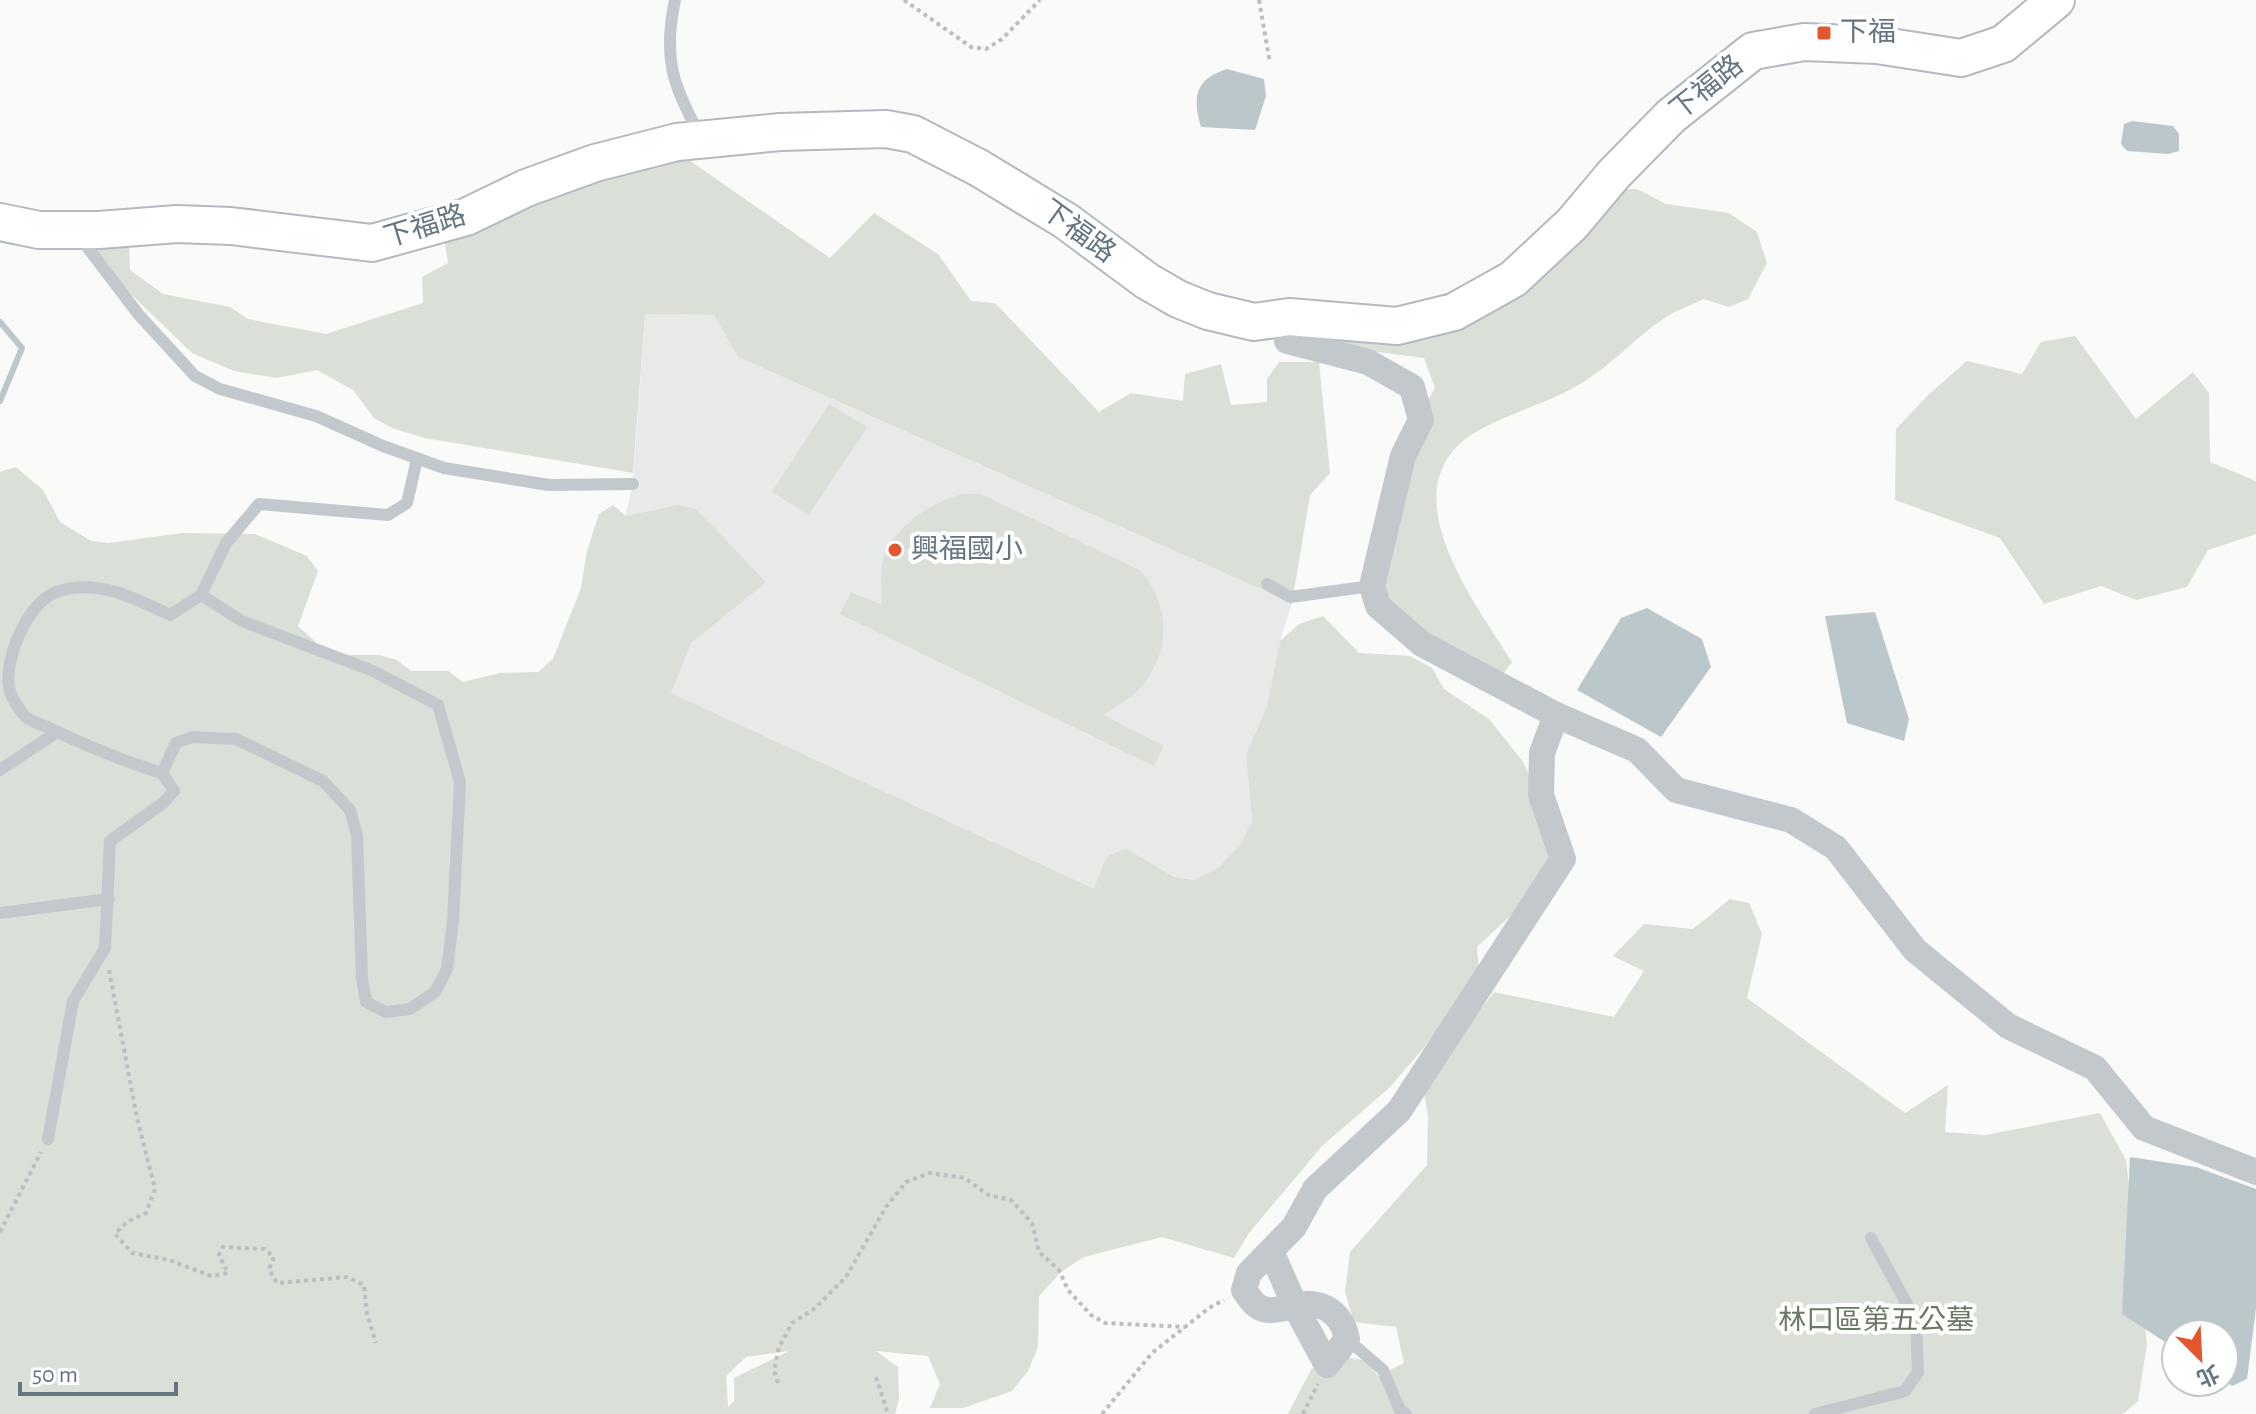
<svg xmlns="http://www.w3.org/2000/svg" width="2256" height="1414" font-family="'Alegreya Sans','Noto Sans TC',sans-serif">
<rect width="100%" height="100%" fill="#fafaf8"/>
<path fill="#e8e9e9" d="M645 314 714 315 738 357 1292 603 1280 641 1267 706 1246 754 1252 821 1240 845 1218 868 1194 880 1176 877 1125 848 1106 857 1094 890 670 693 583 692 633 484Z"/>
<g fill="#dadfd7" fill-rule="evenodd">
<path d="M673 149 830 258 874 213 938 254 971 301 995 303 1099 412 1131 393 1183 401 1185 374 1221 364 1231 405 1267 402V379L1279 362H1319L1330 473 1310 495 1292 603 738 357 714 315 645 314 633 473 425 438 392 428 374 418 353 390 317 370 276 378 234 371 192 353 110 274 89 237 129 234 130 270 163 294 230 307 248 319 326 334 423 303 422 277 448 263 441 218Z"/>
<path d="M1612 189H1637L1666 204 1729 213 1757 232 1767 263 1748 299 1729 307 1704 299C1692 305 1677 310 1666 317 1637 336 1614 363 1585 381 1551 403 1509 412 1474 433 1386 489 1475 602 1512 662L1497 682 1379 614 1399 452 1435 388 1424 358 1339 347 1336 332 1416 331Z"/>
<path d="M2075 336 2136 419 2193 372 2209 393 2210 462 2256 481V534L2208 550 2187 587 2136 600 2101 586 2044 604 2000 538 1895 500 1896 429 1928 395 1967 361 2022 374 2041 342Z"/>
<path d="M829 404 867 427 809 515 772 492Z"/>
<path d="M16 467 43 490 60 522 91 541 109 543 182 533 255 534 307 556 318 571 298 626 323 649 341 655H379L397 660 411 671H448L463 682 500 673 538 672 553 659 581 588 587 551 599 514 613 505 626 516 678 505 696 509 766 582 691 643 671 693 1094 889 1106 857 1125 848 1175 877 1194 880 1218 868 1240 845 1252 821 1246 754 1267 706 1280 641 1299 624 1323 616 1359 653 1410 656 1432 668 1444 689 1489 719 1524 763 1553 835 1552 862 1540 888 1477 947 1479 973 1423 1049 1388 1089 1322 1146 1249 1233 1234 1258 1162 1237 1084 1257 1061 1272 1039 1296 1038 1347 1028 1371 1012 1391 963 1408H930L940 1384 928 1356 876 1351 898 1367 899 1399 895 1414H0V472ZM789 1351 734 1378V1401L728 1407 726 1376 746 1357Z"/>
<path d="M963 494H981L1141 571C1170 606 1171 648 1143 685 1132 698 1117 706 1103 715L1164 746 1154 766 840 614 851 592 882 605C882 590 879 569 885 554 899 523 932 502 963 494Z"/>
<path d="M1730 899 1749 903 1762 934 1747 998 1905 1113 1948 1085 1945 1132 1986 1135 2100 1113 2126 1160 2147 1345 2138 1401 2123 1414H1288L1312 1368 1332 1374 1346 1357 1367 1361 1378 1376 1404 1363 1396 1327 1354 1322 1345 1292 1350 1252 1427 1165 1428 1116 1423 1086 1494 992 1614 1017 1644 971 1613 956 1644 924 1693 929Z"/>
</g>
<g fill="#bbc7cb">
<path d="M1227 69 1264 79 1266 96 1255 130 1201 127C1192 97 1195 79 1227 69Z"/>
<path d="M2132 121 2173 126 2179 134V151L2168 154 2127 151 2121 144 2124 124Z"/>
<path d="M1647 608 1702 639 1711 667 1661 737 1577 690 1621 618Z"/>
<path d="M1875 612 1909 719 1904 741 1847 723 1825 616Z"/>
<path d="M2130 1157 2196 1167 2256 1189V1308L2247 1379 2232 1386 2224 1380V1334H2176V1349L2122 1314Z"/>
</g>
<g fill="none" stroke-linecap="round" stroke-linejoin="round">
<path stroke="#bbc7cb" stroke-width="6" d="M0 322 22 348 0 401"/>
<g stroke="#b3babf" stroke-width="40">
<path id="secondary" d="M0 222 39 230H99L177 224 231 226 372 243 466 217 526 188 595 163 677 142 780 132 886 129 913 134 979 168 1066 221 1147 281 1178 299 1208 311 1254 322 1289 317 1397 326 1454 312 1513 279 1572 224 1614 174 1671 116 1753 51 1804 42 1877 45 1961 58 2003 44 2056 0"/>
</g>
<g stroke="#bbbfc2" stroke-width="4" stroke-dasharray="4 4" stroke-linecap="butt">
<path d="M904 0 971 47 986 49 1002 39 1040 0"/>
<path d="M1259 0 1270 63"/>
<path d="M109 970 137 1118 155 1189 146 1213 127 1222 115 1234 132 1253 169 1260 211 1276 228 1273 219 1255 223 1247 264 1249 274 1257 269 1269 277 1283 347 1277 364 1285 367 1314 376 1343"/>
<path d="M0 1232 41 1152"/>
<path d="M876 1377 888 1414"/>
<path d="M778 1383 774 1371 779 1347 792 1323 814 1309 846 1277 886 1207 906 1182 930 1173 965 1178 988 1195 1011 1200 1032 1223 1039 1252 1059 1270 1068 1290 1091 1315 1105 1323 1185 1327"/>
<path d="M1102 1414 1152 1353 1209 1308 1224 1300"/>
<path d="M1303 1414 1318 1384"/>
</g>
<g stroke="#c3c8cc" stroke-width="12">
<path d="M675 0C663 57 672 85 700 135"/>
<path d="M78 235 139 315 195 376 220 389 316 416 383 446 444 468 549 485 633 484"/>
<path d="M1267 584 1290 597 1372 586"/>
<path d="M0 770 57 732"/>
<path d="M162 773 176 743 192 737 236 739 323 781 350 810 357 835 362 978 366 1002 386 1012 410 1009 435 992 447 969 453 921 460 782 438 705 373 671 242 621 201 595"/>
<path d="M0 913 109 899"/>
<path d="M48 1139 73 1001 105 948 110 841 163 803 174 791 162 773C122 761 87 746 49 728 41 724 28 721 23 714 18 708 10 695 9 687 4 659 27 605 54 593 93 577 136 598 170 615L201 595 226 543 259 504 388 515 407 503 417 459"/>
<path d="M1347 1339 1383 1370 1400 1410 1406 1414"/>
<path d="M1815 1414 1905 1391 1918 1372 1916 1321 1871 1238"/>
</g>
<g stroke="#c3c8cc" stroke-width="26">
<path d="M1289 317 1287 341 1368 362 1412 387 1421 420 1403 456 1372 586 1378 606 1422 644 1556 715 1637 750 1676 790 1791 820 1836 848 1915 950 2008 1026 2095 1068 2144 1128 2256 1172"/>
<path d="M1271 1251 1295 1306 1327 1365 1347 1339C1343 1318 1329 1304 1307 1304 1294 1304 1280 1311 1268 1310 1256 1309 1250 1299 1244 1290L1249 1273 1294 1227 1315 1189 1399 1111 1563 859 1541 795 1542 753 1556 715"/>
</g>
<use href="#secondary" stroke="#fff" stroke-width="36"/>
</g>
<g fill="#e4572e" stroke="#fff" stroke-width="3">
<rect x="1816" y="25" width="16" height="16" rx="4"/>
<circle cx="895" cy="550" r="8"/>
</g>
<g text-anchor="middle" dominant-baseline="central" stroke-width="8" stroke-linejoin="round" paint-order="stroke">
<g font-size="28" fill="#657683" stroke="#fff" text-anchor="start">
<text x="1840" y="33">下福</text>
<text x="911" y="550">興福國小</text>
</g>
<g font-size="28" fill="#657683" stroke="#fff">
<text transform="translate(1707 88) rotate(-39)">下福路</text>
<text transform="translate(425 227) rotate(-17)">下福路</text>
<text transform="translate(1078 232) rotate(36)">下福路</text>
</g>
<g font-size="28" fill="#687a64" stroke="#fff">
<text x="1876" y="1321">林口區第五公墓</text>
</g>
</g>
<g transform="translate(2200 1358) rotate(156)"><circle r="38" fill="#ffffff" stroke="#c1c8cd" stroke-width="2"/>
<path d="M0-6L14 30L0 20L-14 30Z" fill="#e4572e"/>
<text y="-12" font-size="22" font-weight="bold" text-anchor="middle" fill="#657683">北</text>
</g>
<path d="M20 1382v12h156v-12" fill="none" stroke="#657683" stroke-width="4"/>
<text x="32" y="1382" font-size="24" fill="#657683" stroke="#ffffff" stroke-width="6" paint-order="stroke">50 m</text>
</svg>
